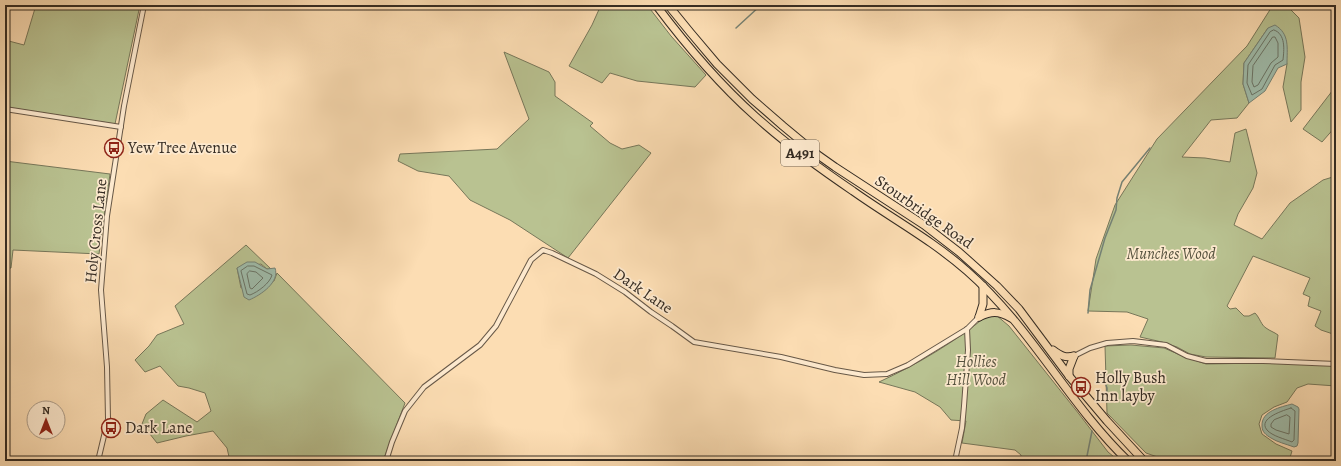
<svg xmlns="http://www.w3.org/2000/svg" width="1341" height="466" font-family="Alegreya,serif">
<rect width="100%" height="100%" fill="#fcddb3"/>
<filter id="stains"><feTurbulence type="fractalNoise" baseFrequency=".005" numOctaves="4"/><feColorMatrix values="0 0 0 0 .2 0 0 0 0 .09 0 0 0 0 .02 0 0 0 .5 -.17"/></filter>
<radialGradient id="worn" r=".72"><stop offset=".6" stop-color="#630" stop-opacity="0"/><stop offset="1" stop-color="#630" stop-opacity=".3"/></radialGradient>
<g fill="#b9c291" stroke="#77775a">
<path d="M36 5H140L115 124 5 107V40L24 45Z"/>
<path d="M601 5H647L671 36 706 75 695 87 637 81 610 73 602 83 569 66 592 25Z"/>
<path d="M1273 5H1286L1299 18 1305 57 1301 82V110L1291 122 1283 87 1287 64 1268 28 1244 63 1243 84 1249 103 1237 118 1211 120 1182 157 1205 158 1230 162 1235 133 1246 129 1257 173 1253 188 1238 214 1234 225 1262 239 1290 203 1323 180 1336 176V335L1321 330 1315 326 1321 311 1308 306 1310 297 1303 294 1310 278 1253 256 1227 306 1230 309 1236 308 1244 316H1249L1255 313C1260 318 1261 325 1266 328 1270 331 1274 332 1278 335L1275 358 1206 357 1190 354 1177 347 1162 342 1140 337 1148 319 1127 312 1088 311 1096 259 1115 205 1157 139 1247 46Z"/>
<path d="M504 52 549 72 555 82V96L593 123 590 126 610 143 622 149 639 145 651 153 568 258 510 220 470 200 449 176 418 171 398 161 400 154 497 149 529 119Z"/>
<path d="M1336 86V126L1322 142 1303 129Z"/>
<path d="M5 161 110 174 99 254 13 250 11 268H5Z"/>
<path d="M246 245 271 269H267L261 264 237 268 241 288 274 281 277 273 405 403 383 461H230L227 448 213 431 186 436 157 443 142 424 146 414 163 400 197 422 211 411 205 393 189 388 178 386 160 366 145 372 135 360 149 346 157 335 184 324 175 306Z"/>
<path d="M989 314 996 315 1009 326 1079 414 1108 452 1119 461H1021V455L1015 450 962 443 966 421 951 420 940 407 915 392 879 382C918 364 955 342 989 314Z"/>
<path d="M1131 345 1164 348 1185 357 1206 364 1263 363 1336 365V386L1308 384 1297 388 1287 402 1274 407 1262 415 1259 424 1262 434 1276 444 1292 451 1289 461H1169L1146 453 1107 413 1105 346Z"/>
</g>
<g fill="#9fbcab" stroke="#758275">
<path d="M1275 25C1290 34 1287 48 1287 64L1278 68 1265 91 1249 103 1243 84 1244 63 1268 28Z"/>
<path d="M247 262H255L267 269 275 268C280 282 261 295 249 300L244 297 237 268Z"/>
<path d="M1292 404 1298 407 1299 409 1298 443 1297 446 1294 447C1286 444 1277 442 1271 438 1266 435 1262 432 1262 426 1261 411 1281 407 1292 404Z"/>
</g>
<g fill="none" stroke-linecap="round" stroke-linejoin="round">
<g stroke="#6a7467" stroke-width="1">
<path d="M1274 30C1286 34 1284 50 1283 60L1275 65 1262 89 1252 95 1247 83 1248 65 1270 32Z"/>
<path d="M1273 37H1275L1278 43V57L1271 63 1258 85 1254 87 1252 82 1253 66Z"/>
<path d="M248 266H254L272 275C270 283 258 292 250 295L247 294 241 271Z"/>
<path d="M250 271 256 272 263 278 252 289 250 288 247 274Z"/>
<path d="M1291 408 1295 411 1294 440 1292 442C1285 439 1272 436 1267 430 1257 418 1285 410 1291 408Z"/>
<path d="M1287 415 1290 417 1289 434 1276 430 1271 427V424L1274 420Z"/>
</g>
<g stroke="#758275" stroke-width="1.5">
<path d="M736 28 761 5"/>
<path d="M1088 313 1090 290 1105 238 1116 210 1117 198 1122 182 1150 148"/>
<path d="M1096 373 1103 376 1107 388V394L1104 397V399"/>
<path d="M1086 461 1092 431"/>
</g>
<g stroke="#675847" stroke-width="6">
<g id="minor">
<path d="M5 109 121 127"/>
<path d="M1074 356 1090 348 1107 343 1133 341 1166 345 1187 356 1206 361H1263L1336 364"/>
<path d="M98 461 108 419 107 367 101 290 107 216 124 106 144 5"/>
<path d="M386 461 392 442 405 411 424 387 480 345 496 326 531 260 543 250 552 253 596 274 625 292 651 312 672 326 694 342 781 357 835 370 864 375 887 374 908 365 967 329 979 317"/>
<path d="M955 461 962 428 964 406 968 350 967 329"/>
</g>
</g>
<g stroke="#352c23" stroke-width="9">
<g id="trunk">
<path d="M656 5C686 45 718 83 755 116 786 144 819 168 853 191 891 218 932 240 967 271 1030 326 1068 403 1128 461"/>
<path d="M668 5 690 32 717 64 752 99 783 126 818 155 835 167 924 225 959 252 997 286 1019 309 1069 376 1107 421 1144 461"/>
<path d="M979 317C992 311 998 311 1011 318"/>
<path d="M979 317 983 304V286"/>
<path d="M1053 350C1061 356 1065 358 1074 356"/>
<path d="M1069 376V369L1074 356"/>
</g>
</g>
<use href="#minor" stroke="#fde9ce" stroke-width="4"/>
<use href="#trunk" stroke="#fcddb3" stroke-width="7"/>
</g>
<defs>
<g id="bus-ring" transform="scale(1)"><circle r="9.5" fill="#fde9ce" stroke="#8f2418" stroke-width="1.5"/><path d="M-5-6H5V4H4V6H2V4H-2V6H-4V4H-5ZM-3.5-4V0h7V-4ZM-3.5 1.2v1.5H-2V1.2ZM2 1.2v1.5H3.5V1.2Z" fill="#8f2418"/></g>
</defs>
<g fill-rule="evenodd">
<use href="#bus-ring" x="114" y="148"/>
<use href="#bus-ring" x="1081" y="387"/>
<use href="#bus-ring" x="111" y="428"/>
</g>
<g text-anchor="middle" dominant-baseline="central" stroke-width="3.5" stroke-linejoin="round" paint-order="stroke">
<rect fill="#fde9ce" stroke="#716556" stroke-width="1" x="781" y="140" width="38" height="26" rx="3"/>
<g font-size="15" font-weight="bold" fill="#352c23">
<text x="800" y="153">A491</text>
</g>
<g font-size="16" fill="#352c23" stroke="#fde9ce" text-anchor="start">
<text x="128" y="148">Yew Tree Avenue</text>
<text x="1095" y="378">Holly Bush<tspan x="1095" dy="18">Inn layby</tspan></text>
<text x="125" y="428">Dark Lane</text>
</g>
<g font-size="16" fill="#352c23" stroke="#fde9ce">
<text transform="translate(924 212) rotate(35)">Stourbridge Road</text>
<text transform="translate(96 231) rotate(-84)">Holy Cross Lane</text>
<text transform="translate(643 291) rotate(34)">Dark Lane</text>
</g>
<g font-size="16" font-style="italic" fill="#56523e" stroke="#fde9ce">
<text x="1171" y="254">Munches Wood</text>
<text x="976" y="362">Hollies<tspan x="976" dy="18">Hill Wood</tspan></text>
</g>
</g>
<rect width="1341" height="466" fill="none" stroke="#fcddb3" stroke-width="20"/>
<rect x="6" y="6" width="1329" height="454" fill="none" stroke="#352c23" stroke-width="2"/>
<rect x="10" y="10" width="1321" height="446" fill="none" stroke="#352c23"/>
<g transform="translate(46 420)"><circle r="19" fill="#fde9ce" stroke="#ad9d8a"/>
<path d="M0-3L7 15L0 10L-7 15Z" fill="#8f2418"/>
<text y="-6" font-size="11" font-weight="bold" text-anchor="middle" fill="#352c23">N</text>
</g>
<rect width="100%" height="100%" filter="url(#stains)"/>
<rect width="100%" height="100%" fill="url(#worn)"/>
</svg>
